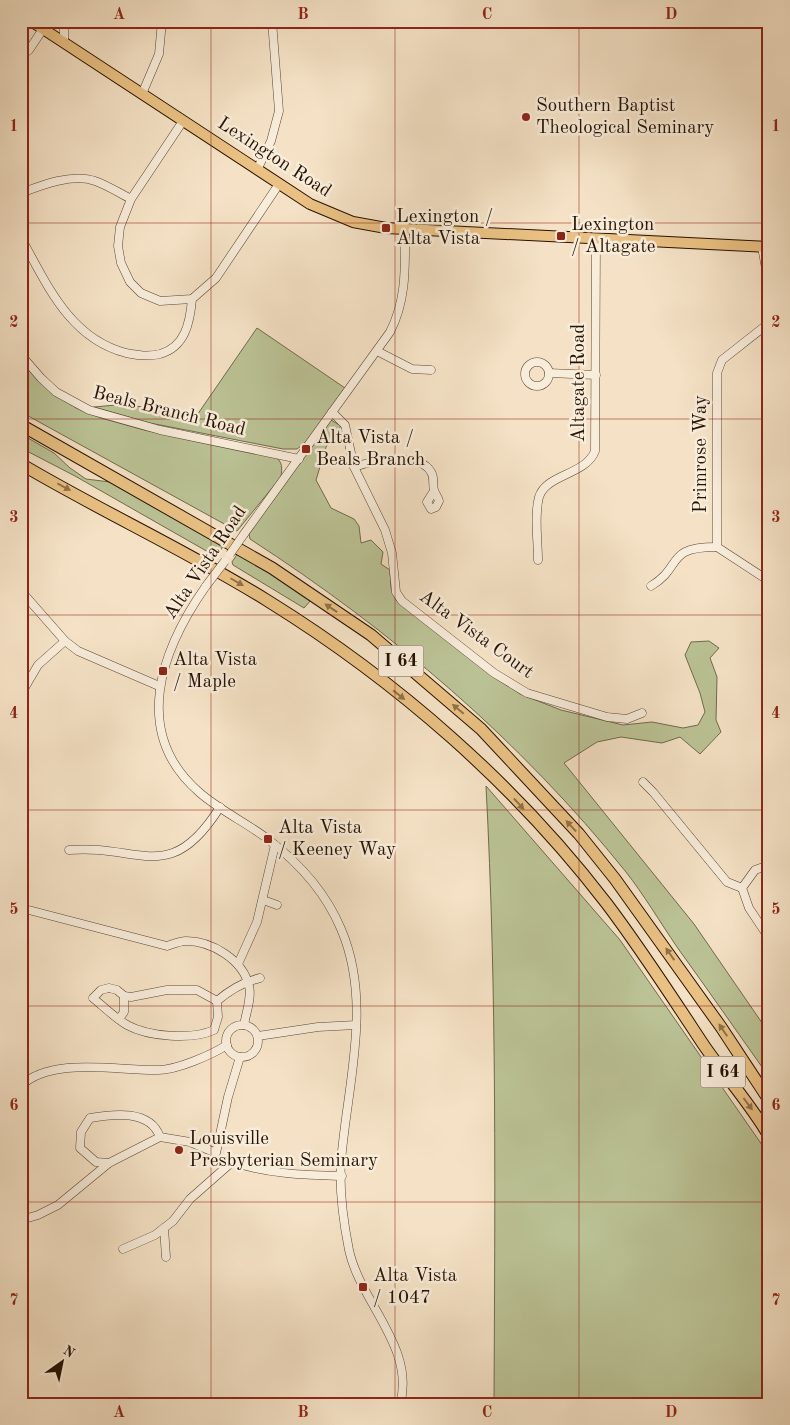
<svg xmlns="http://www.w3.org/2000/svg" width="790" height="1425" font-family="'Old Standard TT',serif">
<rect width="100%" height="100%" fill="#f5e2c6"/>
<filter id="stains"><feTurbulence type="fractalNoise" baseFrequency=".004" numOctaves="4"/><feColorMatrix values="0 0 0 0 .2 0 0 0 0 .09 0 0 0 0 .02 0 0 0 .5 -.17"/></filter>
<radialGradient id="worn" r=".72"><stop offset=".6" stop-color="#630" stop-opacity="0"/><stop offset="1" stop-color="#630" stop-opacity=".3"/></radialGradient>
<g fill="#bbc396" stroke="#706a4b">
<path d="M257 328 345 388 306 442 297 449H283L150 423 94 407 127 404 195 418Z"/>
<path d="M21 359 59 396 76 408 101 418 144 430 275 457C283 462 282 468 281 477L237 531 21 412Z"/>
<path d="M331 420 341 426 326 447 316 480 331 508 354 519 359 526 361 543 371 540 383 552 381 564 390 570 391 588 396 600 480 666 520 694 561 710 623 725 652 722 683 728 698 725 705 712 700 693 685 655 691 642 709 641 719 648 710 658 717 677 716 720 721 732 700 754 680 737 662 743 621 737 597 742 564 763 694 924 769 1033V1077C738 1033 708 990 677 947 660 922 644 895 626 872 520 740 392 631 250 539L249 534Z"/>
<path d="M21 434 54 453 70 468 86 479 110 482 224 544 217 557 75 476 21 448Z"/>
<path d="M238 553 312 599 304 608 233 565 232 562Z"/>
<path d="M486 786 620 940 769 1155V1404H494C495 1198 497 992 486 786Z"/>
</g>
<g fill="none" stroke-linecap="round" stroke-linejoin="round">
<g stroke="#594632" stroke-width="9">
<g id="minor">
<path d="M64 42V21"/>
<path d="M21 56 29 50 43 29"/>
<path d="M142 94 159 54 162 21"/>
<path d="M183 121 131 199 120 227 118 246 121 263 130 282 141 293 160 301 192 299 216 278 279 184"/>
<path d="M257 170 271 141 279 111 272 21"/>
<path d="M21 193C42 185 73 173 95 181 107 185 119 193 131 199"/>
<path d="M21 238C47 284 69 338 126 353 137 355 148 357 160 354 185 347 190 323 192 299"/>
<path d="M762 247 769 285"/>
<path d="M769 323 722 360 717 373V547L769 581"/>
<path d="M377 351 412 369 431 370"/>
<path d="M21 355 41 378 56 392 89 410 160 430 299 459"/>
<circle cx="537" cy="374" r="12"/>
<path d="M549 373 596 375"/>
<path d="M332 412 345 425 354 467 385 530 392 553 396 592 402 601 494 673 527 693 607 717 627 719 642 713"/>
<path d="M354 467C372 461 419 451 431 472 435 478 432 484 434 490 435 494 438 497 439 501L436 507 431 509 427 502 434 491"/>
<path d="M244 534 390 332C407 299 405 265 405 229"/>
<path d="M538 560C538 540 534 516 539 497 546 474 586 475 595 451L596 238"/>
<path d="M206 586C161 650 130 733 200 793 221 811 247 823 269 840 300 864 326 893 341 929 373 1003 347 1085 341 1162 339 1192 343 1220 349 1250 360 1302 416 1348 400 1404"/>
<path d="M651 586C684 566 664 547 717 547"/>
<path d="M21 591 65 641 78 651 159 686"/>
<path d="M21 694 38 665 65 641"/>
<path d="M643 782 653 792 727 882 742 888"/>
<path d="M69 850C140 844 170 887 220 807"/>
<path d="M742 888 749 908 769 938"/>
<path d="M742 888 755 870 769 865"/>
<path d="M263 900 277 905"/>
<path d="M21 908 167 946C173 944 180 941 186 941 212 941 243 960 249 986 252 997 246 1013 244 1025"/>
<path d="M238 964 257 922 275 845"/>
<path d="M109 988 117 990 124 996 131 997 167 990H197L217 1001 218 1017 214 1030C192 1040 149 1037 127 1025 115 1018 104 1007 93 998L101 990Z"/>
<path d="M217 1001C231 989 243 982 260 978"/>
<path d="M119 1019 124 1012V996"/>
<circle cx="242" cy="1041" r="16"/>
<path d="M258 1036 318 1027 356 1025"/>
<path d="M21 1086C51 1056 119 1071 158 1070 177 1070 211 1055 227 1045"/>
<path d="M109 1163 96 1162 80 1148 81 1132 90 1118C113 1114 150 1109 160 1137"/>
<path d="M21 1220 38 1215 58 1205 109 1163 160 1137 190 1142 216 1153 228 1097 240 1057"/>
<path d="M164 1228 166 1257"/>
<path d="M123 1249 155 1235 173 1221 190 1199 232 1162C270 1174 302 1175 342 1176"/>
</g>
</g>
<g stroke="#251200" stroke-width="12">
<path id="major" d="M31 21 310 204 353 222 386 228 769 247"/>
</g>
<g stroke="#251200" stroke-width="13">
<g id="highway">
<path d="M21 425 272 568 371 635 481 729 579 834 615 879 721 1027 769 1100"/>
<path d="M21 464C102 512 188 551 268 601 397 681 515 784 607 904 641 949 672 997 703 1044 724 1075 750 1103 769 1136"/>
</g>
</g>
<use href="#minor" stroke="#f8ecda" stroke-width="8"/>
<use href="#major" stroke="#eac183" stroke-width="10"/>
<use href="#highway" stroke="#eac183" stroke-width="11"/>
<g stroke="#594632" stroke-width="9" stroke-linecap="butt">
<g id="minor-bridge">
<path d="M230 554 244 534"/>
<path d="M206 586 225 561"/>
</g>
</g>
<use href="#minor-bridge" stroke="#f8ecda" stroke-width="8"/>
</g>
<defs><path id="oneway-solid" d="M-6-.8H1V-3.2L6.5 0L1 3.2V.8H-6Z" transform="scale(1.25)"/></defs>
<g fill="#917248">
<use href="#oneway-solid" transform="translate(64 487) rotate(28)"/>
<use href="#oneway-solid" transform="translate(237 582) rotate(30)"/>
<use href="#oneway-solid" transform="translate(331 608) rotate(-146)"/>
<use href="#oneway-solid" transform="translate(399 695) rotate(38)"/>
<use href="#oneway-solid" transform="translate(458 709) rotate(-140)"/>
<use href="#oneway-solid" transform="translate(519 804) rotate(47)"/>
<use href="#oneway-solid" transform="translate(571 826) rotate(-133)"/>
<use href="#oneway-solid" transform="translate(670 954) rotate(-125)"/>
<use href="#oneway-solid" transform="translate(723 1030) rotate(-124)"/>
<use href="#oneway-solid" transform="translate(748 1104) rotate(53)"/>
</g>
<path fill="none" stroke="#8f2418" stroke-width="1" stroke-opacity="0.55" d="M211 21V1404M395 21V1404M579 21V1404M21 223H769M21 419H769M21 615H769M21 810H769M21 1006H769M21 1202H769"/>
<g fill="#8f2418" stroke="#f8ecda" stroke-width="2">
<circle cx="526" cy="117" r="5"/>
<rect x="381" y="223" width="10" height="10" rx="2.5"/>
<rect x="556" y="231" width="10" height="10" rx="2.5"/>
<rect x="301" y="444" width="10" height="10" rx="2.5"/>
<rect x="158" y="666" width="10" height="10" rx="2.5"/>
<rect x="263" y="834" width="10" height="10" rx="2.5"/>
<circle cx="179" cy="1150" r="5"/>
<rect x="358" y="1282" width="10" height="10" rx="2.5"/>
</g>
<g text-anchor="middle" dominant-baseline="central" stroke-width="5" stroke-linejoin="round" paint-order="stroke">
<g fill="#f8ecda" stroke="#645341" stroke-width="1">
<rect x="378.5" y="645.5" width="45" height="31" rx="4"/>
<rect x="700.5" y="1056.5" width="45" height="31" rx="4"/>
</g>
<g font-size="18" font-weight="bold" fill="#251200">
<text x="401" y="661">I 64</text>
<text x="723" y="1072">I 64</text>
</g>
<g font-size="19" fill="#251200" stroke="#f8ecda" text-anchor="start">
<text x="536" y="106">Southern Baptist<tspan x="536" dy="22">Theological Seminary</tspan></text>
<text x="396" y="217">Lexington /<tspan x="396" dy="22">Alta Vista</tspan></text>
<text x="571" y="225">Lexington<tspan x="571" dy="22">/ Altagate</tspan></text>
<text x="316" y="438">Alta Vista /<tspan x="316" dy="22">Beals Branch</tspan></text>
<text x="173" y="660">Alta Vista<tspan x="173" dy="22">/ Maple</tspan></text>
<text x="278" y="828">Alta Vista<tspan x="278" dy="22">/ Keeney Way</tspan></text>
<text x="189" y="1139">Louisville<tspan x="189" dy="22">Presbyterian Seminary</tspan></text>
<text x="373" y="1276">Alta Vista<tspan x="373" dy="22">/ 1047</tspan></text>
</g>
<g font-size="19" fill="#251200" stroke="#f8ecda">
<text transform="translate(274 158) rotate(33)">Lexington Road</text>
<text transform="translate(579 383) rotate(-90)">Altagate Road</text>
<text transform="translate(169 412) rotate(14)">Beals Branch Road</text>
<text transform="translate(701 454) rotate(-90)">Primrose Way</text>
<text transform="translate(206 563) rotate(-56)">Alta Vista Road</text>
<text transform="translate(476 635) rotate(36)">Alta Vista Court</text>
</g>
</g>
<rect width="790" height="1425" fill="none" stroke="#f5e2c6" stroke-width="55"/>
<g transform="translate(62 1362) rotate(33)" stroke="#f8ecda" stroke-width="4" paint-order="stroke">
<path d="M0-4L9 19L0 12L-9 19Z" fill="#251200"/>
<text y="-8" font-size="14" font-weight="bold" text-anchor="middle" fill="#251200">N</text>
</g>
<rect x="28" y="28" width="734" height="1370" fill="none" stroke="#8f2418" stroke-width="2"/>
<g font-size="16" text-anchor="middle" font-weight="bold" fill="#8f2418">
<text x="119" y="19">A</text>
<text x="303" y="19">B</text>
<text x="487" y="19">C</text>
<text x="671" y="19">D</text>
<text x="14" y="131">1</text>
<text x="776" y="131">1</text>
<text x="14" y="327">2</text>
<text x="776" y="327">2</text>
<text x="14" y="522">3</text>
<text x="776" y="522">3</text>
<text x="14" y="718">4</text>
<text x="776" y="718">4</text>
<text x="14" y="914">5</text>
<text x="776" y="914">5</text>
<text x="14" y="1110">6</text>
<text x="776" y="1110">6</text>
<text x="14" y="1305">7</text>
<text x="776" y="1305">7</text>
<text x="119" y="1417">A</text>
<text x="303" y="1417">B</text>
<text x="487" y="1417">C</text>
<text x="671" y="1417">D</text>
</g>
<rect width="100%" height="100%" filter="url(#stains)"/>
<rect width="100%" height="100%" fill="url(#worn)"/>
</svg>
